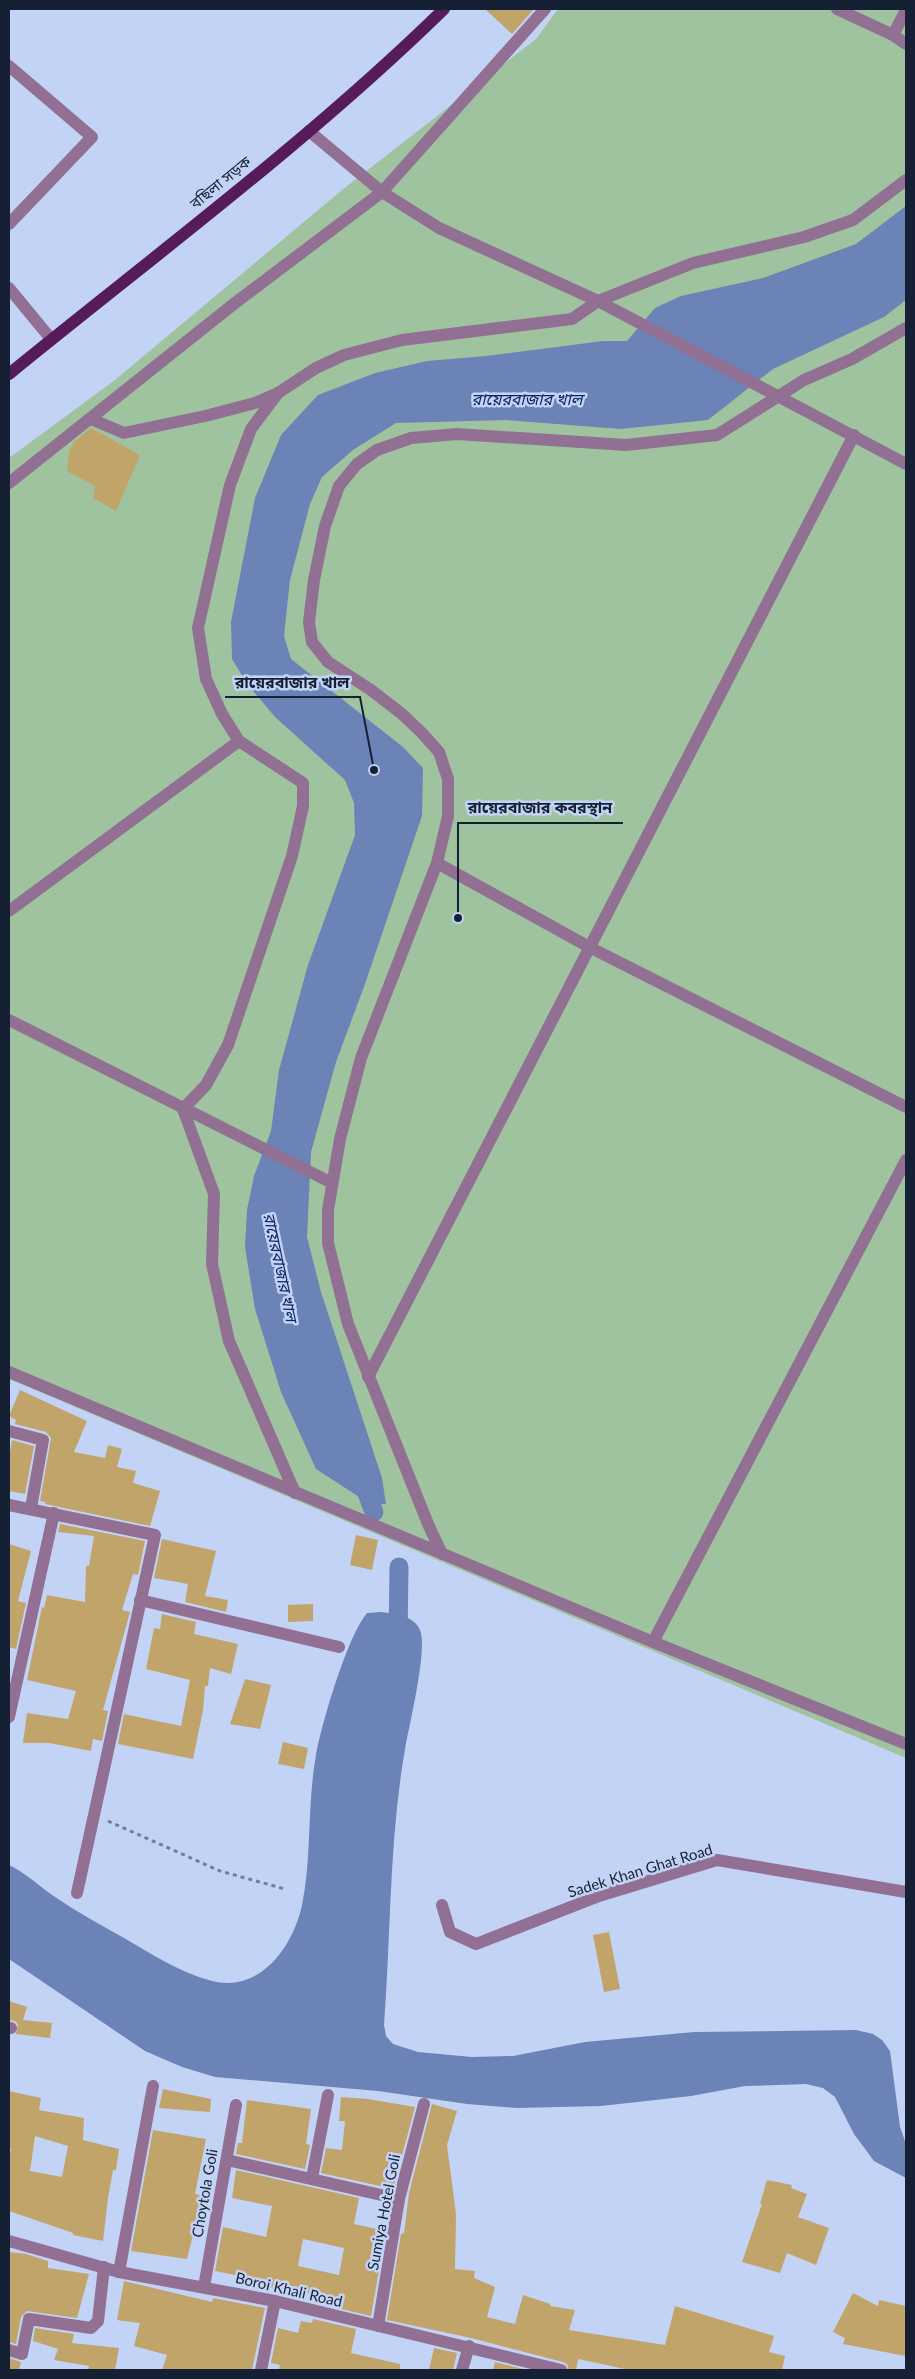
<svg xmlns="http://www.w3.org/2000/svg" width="915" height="2379" font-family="Lato,'Noto Sans Bengali',sans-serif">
<rect width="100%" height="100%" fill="#c3d3f5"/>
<path fill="#a0c39f" d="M558 9H906V1758L9 1379V458L115 380 342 190 536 39Z"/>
<g fill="#6b83b6">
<path d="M906 206V300L884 317 773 369 708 420 621 429 506 420 396 423 353 450 322 477 310 504 290 580 284 636 291 659 403 747 423 768 422 816 365 984 336 1062 311 1152 307 1237 321 1292 382 1478 386 1504H370L316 1469 281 1392 255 1309 245 1247 247 1210 254 1176 271 1131 279 1070 308 965 355 835 354 803 345 780 275 717 248 685 232 659 231 622 255 498 281 435 318 395 375 373 427 361 486 356 603 341H627L655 308 681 296 763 278 856 244Z"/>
<path d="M381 1612C394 1614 414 1615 420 1630 428 1649 409 1726 405 1749 389 1841 391 1933 384 2025L386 2036 393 2044 418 2052 472 2057 513 2056 585 2042 694 2032 856 2030 873 2034 882 2040 890 2051 900 2127 906 2144V2178L874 2161 854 2134 835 2097 823 2088 806 2084 745 2086 691 2096 601 2106 517 2108 467 2104 378 2091 215 2077 182 2067 145 2051 9 1959V1865C26 1873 40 1887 55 1897 77 1912 101 1925 124 1938 151 1954 181 1973 212 1981 260 1993 293 1947 302 1905 312 1858 307 1804 316 1755 322 1723 347 1637 367 1613Z"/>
</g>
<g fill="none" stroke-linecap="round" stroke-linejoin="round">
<g stroke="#6b83b6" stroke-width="19">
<path d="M362 1480 374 1512"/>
<path d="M398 1641 399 1567"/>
</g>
</g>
<g fill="#c1a46a" fill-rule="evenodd">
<path d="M485 9H534L512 34Z"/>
<path d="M91 428 140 455 116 511 93 498 95 486 67 471 69 451 75 441Z"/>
<path d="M20 1390 87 1421 74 1452 105 1458 108 1445 122 1449 117 1467 136 1471 133 1483 160 1491 150 1526 45 1504V1502L40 1501 51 1438 46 1432 15 1424 16 1420 9 1416Z"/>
<path d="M12 1440 34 1446 25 1494 9 1491V1459Z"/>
<path d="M60 1524 145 1541 138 1575 133 1574 122 1610 130 1612 103 1710 108 1711 102 1741 93 1739 91 1751 49 1743H23L27 1713 68 1719 76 1691 27 1680 42 1607 44 1608 47 1595 85 1602 86 1566H89L94 1536 58 1532Z"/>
<path d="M356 1535 378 1540 372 1570 350 1565Z"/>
<path d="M162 1539 216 1551 205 1596 228 1600 226 1612 185 1602 188 1584 154 1578Z"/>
<path d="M9 1544 31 1551 18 1601 26 1603 16 1649 9 1647Z"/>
<path d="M313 1604V1621L288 1622V1605Z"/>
<path d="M162 1614 196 1622 194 1634 238 1644 231 1674 210 1668 208 1686H205L203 1710 193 1759 118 1744 124 1714 181 1726 190 1680 146 1669 154 1628 160 1629Z"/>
<path d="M245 1679 271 1685 260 1729 230 1724Z"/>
<path d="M283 1742 308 1748 304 1769 278 1764Z"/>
<path d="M609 1932 620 1989 604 1992 593 1935Z"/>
<path d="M9 2001 27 2007 23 2020 52 2023 50 2038 16 2034 18 2024 15 2021 9 2020Z"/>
<path d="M163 2089 211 2099 210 2112 159 2108Z"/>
<path d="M9 2091 41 2098 39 2110 84 2118 83 2140 119 2149 116 2170H113L108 2198 103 2241 73 2235V2233L9 2211V2163L11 2148H9ZM35 2136 68 2146 62 2177 30 2171Z"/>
<path d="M341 2097 368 2099 415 2107 393 2189 321 2173 326 2148 342 2150 345 2121H339Z"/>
<path d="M247 2100 311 2109 306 2144 310 2145 305 2169 236 2154 238 2143H242Z"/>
<path d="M432 2104 457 2111 447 2145 456 2214 455 2269 475 2271 474 2278 495 2287 487 2317 515 2324 523 2295 550 2304V2306L575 2310 569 2330 665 2345 675 2306 774 2336 769 2352 785 2356 782 2370H630L578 2359 576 2370H569L567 2364 563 2362 471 2338 387 2320 401 2234 404 2233 409 2193Z"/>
<path d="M153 2130 206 2139 195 2194 205 2196 202 2216 198 2215 187 2259 131 2251Z"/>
<path d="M236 2170 359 2198 354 2224 386 2231 371 2316 316 2303 318 2295 264 2286 265 2281 215 2271 223 2227 266 2237 272 2206 232 2198ZM303 2239 344 2248 339 2275 298 2266Z"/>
<path d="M767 2180 792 2185 791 2188 807 2194 798 2217 829 2228 816 2265 787 2253 780 2273 742 2262 762 2204H760Z"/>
<path d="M9 2252 26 2254 48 2261V2268L89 2274 77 2318 27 2311 21 2317 16 2344 9 2342Z"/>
<path d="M124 2281 212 2302 213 2298 265 2308 252 2370H162L167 2355 134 2346 140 2323 117 2320Z"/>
<path d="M853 2293 878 2306 879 2300 906 2306V2356L843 2344 845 2338 833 2332Z"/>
<path d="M313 2319 356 2329 351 2353 400 2364V2370H279L280 2365 271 2363 278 2328 298 2333 301 2321 312 2323Z"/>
<path d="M35 2328 74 2334 72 2343 119 2348 115 2370H88L89 2366 54 2360 58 2349 33 2341Z"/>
<path d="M434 2348 457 2353 453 2370H429Z"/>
<path d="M9 2358 21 2362 19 2370H9Z"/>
<path d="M495 2362 527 2370H493Z"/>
</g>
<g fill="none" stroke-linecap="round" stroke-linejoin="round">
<path stroke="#727f9a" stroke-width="3" stroke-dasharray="4 4" stroke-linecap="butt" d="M108 1821 220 1871 285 1889"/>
<g stroke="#917093" stroke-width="12">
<path d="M837 9 893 35 906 44"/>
<path d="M893 35 906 10"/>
<path d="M9 66 92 137 9 224"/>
<path d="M309 131 382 192 545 9"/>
<path d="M9 288 51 339"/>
<path d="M91 419 124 433 205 416 255 403 278 393"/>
<path d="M9 483 235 303 382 192 439 228 598 301 906 464"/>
<path d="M437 863 591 948 906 1107"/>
<path d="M9 911 239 741"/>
<path d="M9 1020 332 1183"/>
<path d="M9 1372 653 1642 906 1744"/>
<path d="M368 1377 854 435"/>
<path d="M9 1431 43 1440 31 1508"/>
<path d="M295 1493 229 1341 212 1264 214 1194 183 1109 206 1085 228 1045 292 856 303 806V783L239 741 222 714 206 679 198 628 230 485 251 429 278 393 316 368 344 355 402 340 572 319 598 301 693 263 804 237 853 220 906 180"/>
<path d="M9 1505 155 1535 77 1893"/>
<path d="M442 1554 428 1524 348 1324 328 1243V1210L340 1139 361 1058 437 863 448 816V779L439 752 422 733 402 714 371 690 328 662 312 642 309 622 314 580 325 526 339 486 357 464 377 450 411 438 457 434 626 445 717 435 804 380 852 359 906 328"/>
<path d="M140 1600 339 1647"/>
<path d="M653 1642 906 1160"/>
<path d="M9 1717 54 1513"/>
<path d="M442 1905 450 1932 476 1944 599 1896 717 1860 906 1892"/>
<path d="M9 2028H11"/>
<path d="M227 2160 399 2199"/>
<path d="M312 2178 328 2095"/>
<path d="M9 2241 119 2272 275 2301 561 2370"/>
<path d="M119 2272 153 2086"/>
<path d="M204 2287 236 2105"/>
<path d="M378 2326 399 2199 424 2104"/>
<path d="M9 2350 22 2354 29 2319 91 2328 98 2321 104 2267"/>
<path d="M261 2370 275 2301"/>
<path d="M462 2370 469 2346"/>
</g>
<path stroke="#561b5b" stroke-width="12" d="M9 374C155 255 309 141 444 9"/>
</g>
<g text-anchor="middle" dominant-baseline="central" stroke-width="5" stroke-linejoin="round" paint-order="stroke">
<g font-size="15" fill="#162034" stroke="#c3d3f5">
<text transform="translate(220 182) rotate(-39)">বছিলা সড়ক</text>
<text transform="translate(640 1870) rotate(-17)">Sadek Khan Ghat Road</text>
<text transform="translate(204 2193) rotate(-80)">Choytola Goli</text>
<text transform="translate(383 2212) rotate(-79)">Sumiya Hotel Goli</text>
<text transform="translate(289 2289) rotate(13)">Boroi Khali Road</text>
</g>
<g font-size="16" font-style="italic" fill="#0d2462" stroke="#c3d3f5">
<text x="527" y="398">রায়েরবাজার খাল</text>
<text transform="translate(281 1267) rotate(78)">রায়েরবাজার খাল</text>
</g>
</g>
<path fill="none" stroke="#162034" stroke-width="2" d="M374 770L360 697H225M458 918L458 823H623"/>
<g fill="#162034" stroke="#c3d3f5" stroke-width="2">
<circle cx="374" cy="770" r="5"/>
<circle cx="458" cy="918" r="5"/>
</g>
<g font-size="16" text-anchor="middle" font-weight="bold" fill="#162034" stroke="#c3d3f5" stroke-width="5" stroke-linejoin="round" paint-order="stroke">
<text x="292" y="688">রায়েরবাজার খাল</text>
<text x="540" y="813">রায়েরবাজার কবরস্থান</text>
</g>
<rect width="915" height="2379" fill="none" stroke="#162034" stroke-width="20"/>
</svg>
